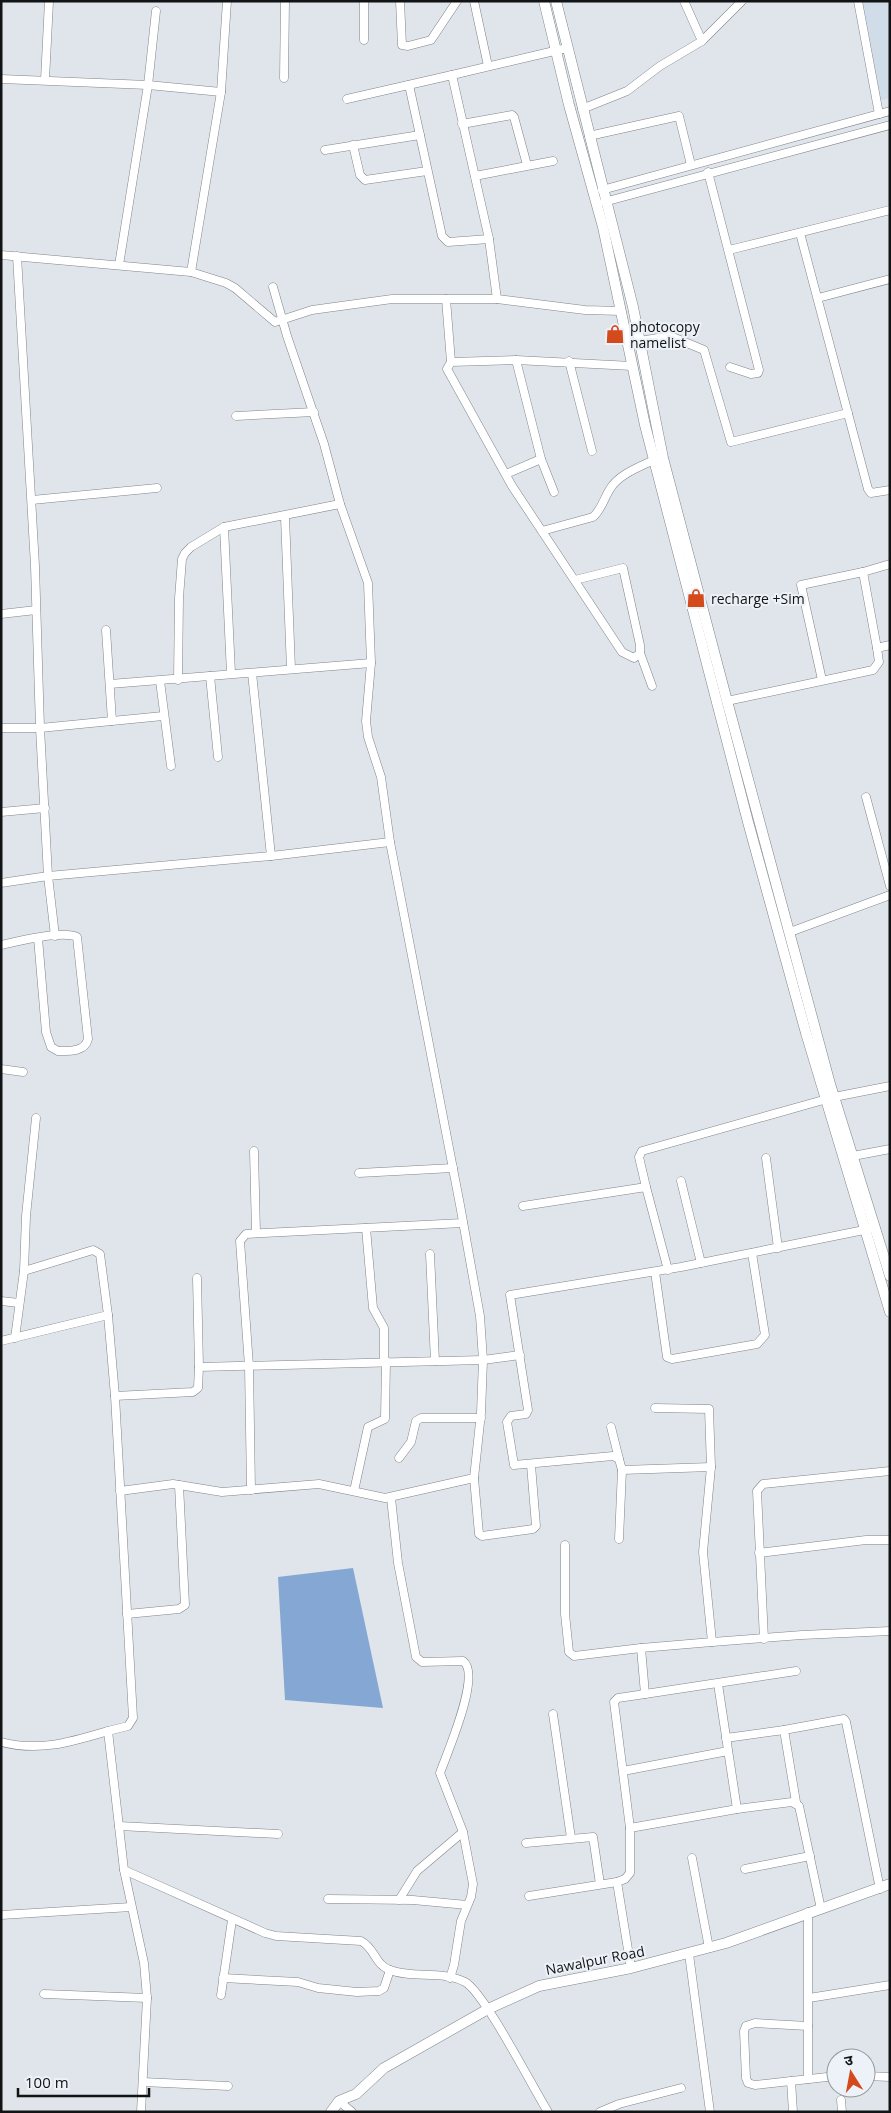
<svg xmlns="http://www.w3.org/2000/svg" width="891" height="2113" font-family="'Open Sans','Noto Sans Devanagari',sans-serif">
<rect width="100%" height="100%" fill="#dfe5ea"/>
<path fill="#d0dce7" d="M863 1H890V98L881 100Z"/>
<path fill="#85a7d3" d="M353 1568 383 1708 285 1700 278 1577Z"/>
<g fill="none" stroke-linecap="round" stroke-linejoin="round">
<g stroke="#7f858a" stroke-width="9">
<g id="street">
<path d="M364 1V40"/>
<path d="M400 1 402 45 408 46 431 40 457 1"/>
<path d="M474 1 488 66"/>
<path d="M684 1 702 41"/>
<path d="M858 1 879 114"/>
<path d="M284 78 285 1"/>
<path d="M1 79 148 85 221 92"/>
<path d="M45 80 49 1"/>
<path d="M409 85 442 236 448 242 489 239"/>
<path d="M347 99 452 75"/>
<path d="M582 109 627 91 660 66 702 41 742 1"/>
<path d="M462 124 512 115 514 117 527 165"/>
<path d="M589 136 679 116 691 165"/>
<path d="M353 145 360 175 365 180 427 171"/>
<path d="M325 150 420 135"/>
<path d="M708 172 759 370 758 373 751 374 730 367"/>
<path d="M475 176 553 161"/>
<path d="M602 190 890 111"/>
<path d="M604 202 890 125"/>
<path d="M800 233 868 489 871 493 890 490"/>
<path d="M729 250 890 210"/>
<path d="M1 255 191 272 226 283 235 288 275 322 312 310 392 299H497L585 310 621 311"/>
<path d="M119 265 148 85 156 11"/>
<path d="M191 272 221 92 227 1"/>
<path d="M273 287 287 336 324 444 340 504 368 583 371 663 366 721 368 737 381 777 390 842"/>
<path d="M818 298 890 279"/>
<path d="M446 299 451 362"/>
<path d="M497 299 489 239 452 75 567 48"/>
<path d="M640 341 670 336 704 350 731 442 848 413"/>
<path d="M516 360 541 459 554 492"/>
<path d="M569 361 592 451"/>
<path d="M236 416 314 412"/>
<path d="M506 474 541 459"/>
<path d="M32 500 157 488"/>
<path d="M285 517 291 669"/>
<path d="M224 527 231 673"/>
<path d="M542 531 593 517C602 509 604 498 610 489 618 475 639 467 654 460"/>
<path d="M863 572 877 648"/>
<path d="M575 580 623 568 640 645V653L634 658 622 652 512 486 447 369 451 362 516 360 632 366"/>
<path d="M1 614 36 610"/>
<path d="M106 630 112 721"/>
<path d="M640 653 652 686"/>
<path d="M252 673 271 856"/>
<path d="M210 676 218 757"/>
<path d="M178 680 179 598 182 559 185 553 191 547 224 527 340 504"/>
<path d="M822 680 801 585 863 572 890 564"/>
<path d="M160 681 171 766"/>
<path d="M110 684 371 663"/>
<path d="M727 701 873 670 879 662 877 648 890 645"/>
<path d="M1 728H40L163 716"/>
<path d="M866 797 890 886"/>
<path d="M1 812 45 808"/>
<path d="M1 883 48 876 40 728 35 566 17 256"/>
<path d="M790 932 890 895"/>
<path d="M55 936 48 876 271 856 390 842 460 1205 480 1316 483 1360 520 1355"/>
<path d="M1 945C18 941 63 930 77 937L88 1039C85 1052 69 1051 58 1051L51 1047 46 1032 38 938"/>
<path d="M1 1069 23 1072"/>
<path d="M254 1151 256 1233"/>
<path d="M853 1156 890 1149"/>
<path d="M766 1158 778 1248"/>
<path d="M359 1173 453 1168"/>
<path d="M681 1181 701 1263"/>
<path d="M646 1187 639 1157 642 1151 834 1097 890 1086"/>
<path d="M523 1206 646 1187 668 1270"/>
<path d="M366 1228 373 1308 384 1328V1361"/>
<path d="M430 1254 435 1361"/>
<path d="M655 1272 667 1357 672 1359 757 1344 765 1335 752 1253"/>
<path d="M197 1278 199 1367"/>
<path d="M1 1301 19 1303"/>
<path d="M108 1315 115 1396 133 1718 128 1726 108 1731"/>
<path d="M15 1338 24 1271 26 1216 36 1118"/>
<path d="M1 1341 108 1315 100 1254 93 1250 24 1271"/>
<path d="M115 1396 193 1392 198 1388 199 1367 483 1360 481 1413 474 1478 479 1534 482 1536 533 1529 536 1526 531 1465"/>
<path d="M655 1408 709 1409 711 1467"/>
<path d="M611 1427 619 1459"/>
<path d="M399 1458 411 1442 416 1421 421 1418H481"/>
<path d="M251 1490 249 1366 240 1241 246 1234 463 1223"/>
<path d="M120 1491 173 1484 222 1492 319 1484 385 1498 474 1478"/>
<path d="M354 1491 368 1427 385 1419 386 1361"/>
<path d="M391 1498 398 1563 416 1657 422 1662 463 1661C482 1674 447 1753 440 1773L463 1832 473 1884 471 1897 461 1921 454 1965 450 1978"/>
<path d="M619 1539 622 1470"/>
<path d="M565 1545V1614L569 1652 574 1656 641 1648"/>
<path d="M759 1553 866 1540H890"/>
<path d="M127 1614 179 1609 185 1605 179 1485"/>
<path d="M764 1639 757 1491 763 1484 890 1471"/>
<path d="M712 1642 802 1635 890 1631"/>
<path d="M645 1694 641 1648 712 1642 703 1552 711 1467 622 1470 619 1459 613 1456 514 1465 507 1422 511 1416 526 1414 528 1410 510 1295 681 1267 869 1229"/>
<path d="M553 1714 571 1838"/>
<path d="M726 1738 784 1730"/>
<path d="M1 1742C40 1752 71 1742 108 1731L124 1870 265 1933 276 1936 361 1941C375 1948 375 1965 390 1970 413 1979 442 1970 465 1982 484 1992 533 2088 548 2112"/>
<path d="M623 1771 728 1751"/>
<path d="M796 1802 784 1730 844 1719 846 1722 880 1889"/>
<path d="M737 1809 792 1802 799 1806 821 1909"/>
<path d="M119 1826 278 1834"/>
<path d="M630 1828 737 1809 718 1684"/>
<path d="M526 1843 593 1837 600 1884"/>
<path d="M692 1858 709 1948"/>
<path d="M745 1869 810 1856"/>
<path d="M124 1870 144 1963 147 1998 141 2112"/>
<path d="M529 1896 617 1882"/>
<path d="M328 1899 413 1900 467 1905"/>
<path d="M399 1900 417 1871 463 1832"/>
<path d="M1 1915 131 1907"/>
<path d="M689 1954 710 2112"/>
<path d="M631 1968 617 1882 625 1879 630 1873V1828L614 1702 618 1698 645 1694 796 1671"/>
<path d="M223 1978 298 1982 318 1988 357 1992 379 1991 384 1988 390 1970"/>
<path d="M44 1994 147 1998"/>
<path d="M221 1995 232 1920"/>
<path d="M809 1998 890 1985"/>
<path d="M808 2026 755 2023 746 2026 744 2031 746 2078 748 2083 755 2085 836 2076"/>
<path d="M866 2076 890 2077"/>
<path d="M808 2079V1912"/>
<path d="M791 2081 793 2112"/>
<path d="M143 2082 228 2086"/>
<path d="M841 2100 842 2112"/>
<path d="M339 2101 352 2112"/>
<path d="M600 2112 619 2104 681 2088"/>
</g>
</g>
<g stroke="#7f858a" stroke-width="11">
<g id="secondary">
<path d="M544 1 569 105 603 227 645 425 748 822 806 1033 890 1312"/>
<path d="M556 1 633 307 663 458 727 701 830 1084 890 1276"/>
<path d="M331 2112 339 2101 356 2094 384 2068 488 2009 539 1986 631 1968 726 1943 890 1884"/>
</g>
</g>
<use href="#street" stroke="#fff" stroke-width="8"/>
<use href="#secondary" stroke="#fff" stroke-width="10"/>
</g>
<defs>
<g id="shop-bare" transform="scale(1.5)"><path d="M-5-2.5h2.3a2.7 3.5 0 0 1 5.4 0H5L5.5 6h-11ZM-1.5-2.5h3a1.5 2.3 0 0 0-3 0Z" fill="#d34b1c" stroke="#ecf2f7" stroke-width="2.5" paint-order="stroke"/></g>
</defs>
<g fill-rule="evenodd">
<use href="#shop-bare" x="615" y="334"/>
<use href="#shop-bare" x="696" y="598"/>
</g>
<g text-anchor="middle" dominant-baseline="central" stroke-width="4" stroke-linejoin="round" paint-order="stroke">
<g font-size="14" fill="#111314" stroke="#ecf2f7" text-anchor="start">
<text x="630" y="326">photocopy<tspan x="630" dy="16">namelist</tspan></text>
<text x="711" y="598">recharge +Sim</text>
</g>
<g font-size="14" fill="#111314" stroke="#ecf2f7">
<text transform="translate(595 1960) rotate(-11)">Nawalpur Road</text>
</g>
</g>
<rect width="891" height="2113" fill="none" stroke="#111314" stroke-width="5"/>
<g transform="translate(851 2073) rotate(349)"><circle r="24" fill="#ecf2f7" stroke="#94999c"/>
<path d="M0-4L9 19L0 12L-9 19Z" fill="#d34b1c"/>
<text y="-8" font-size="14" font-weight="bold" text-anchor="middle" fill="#111314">उ</text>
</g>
<path d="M18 2088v8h131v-8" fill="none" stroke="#111314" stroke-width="2.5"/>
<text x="25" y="2088" font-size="15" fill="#111314" stroke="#ecf2f7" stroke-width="4" paint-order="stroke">100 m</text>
</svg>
